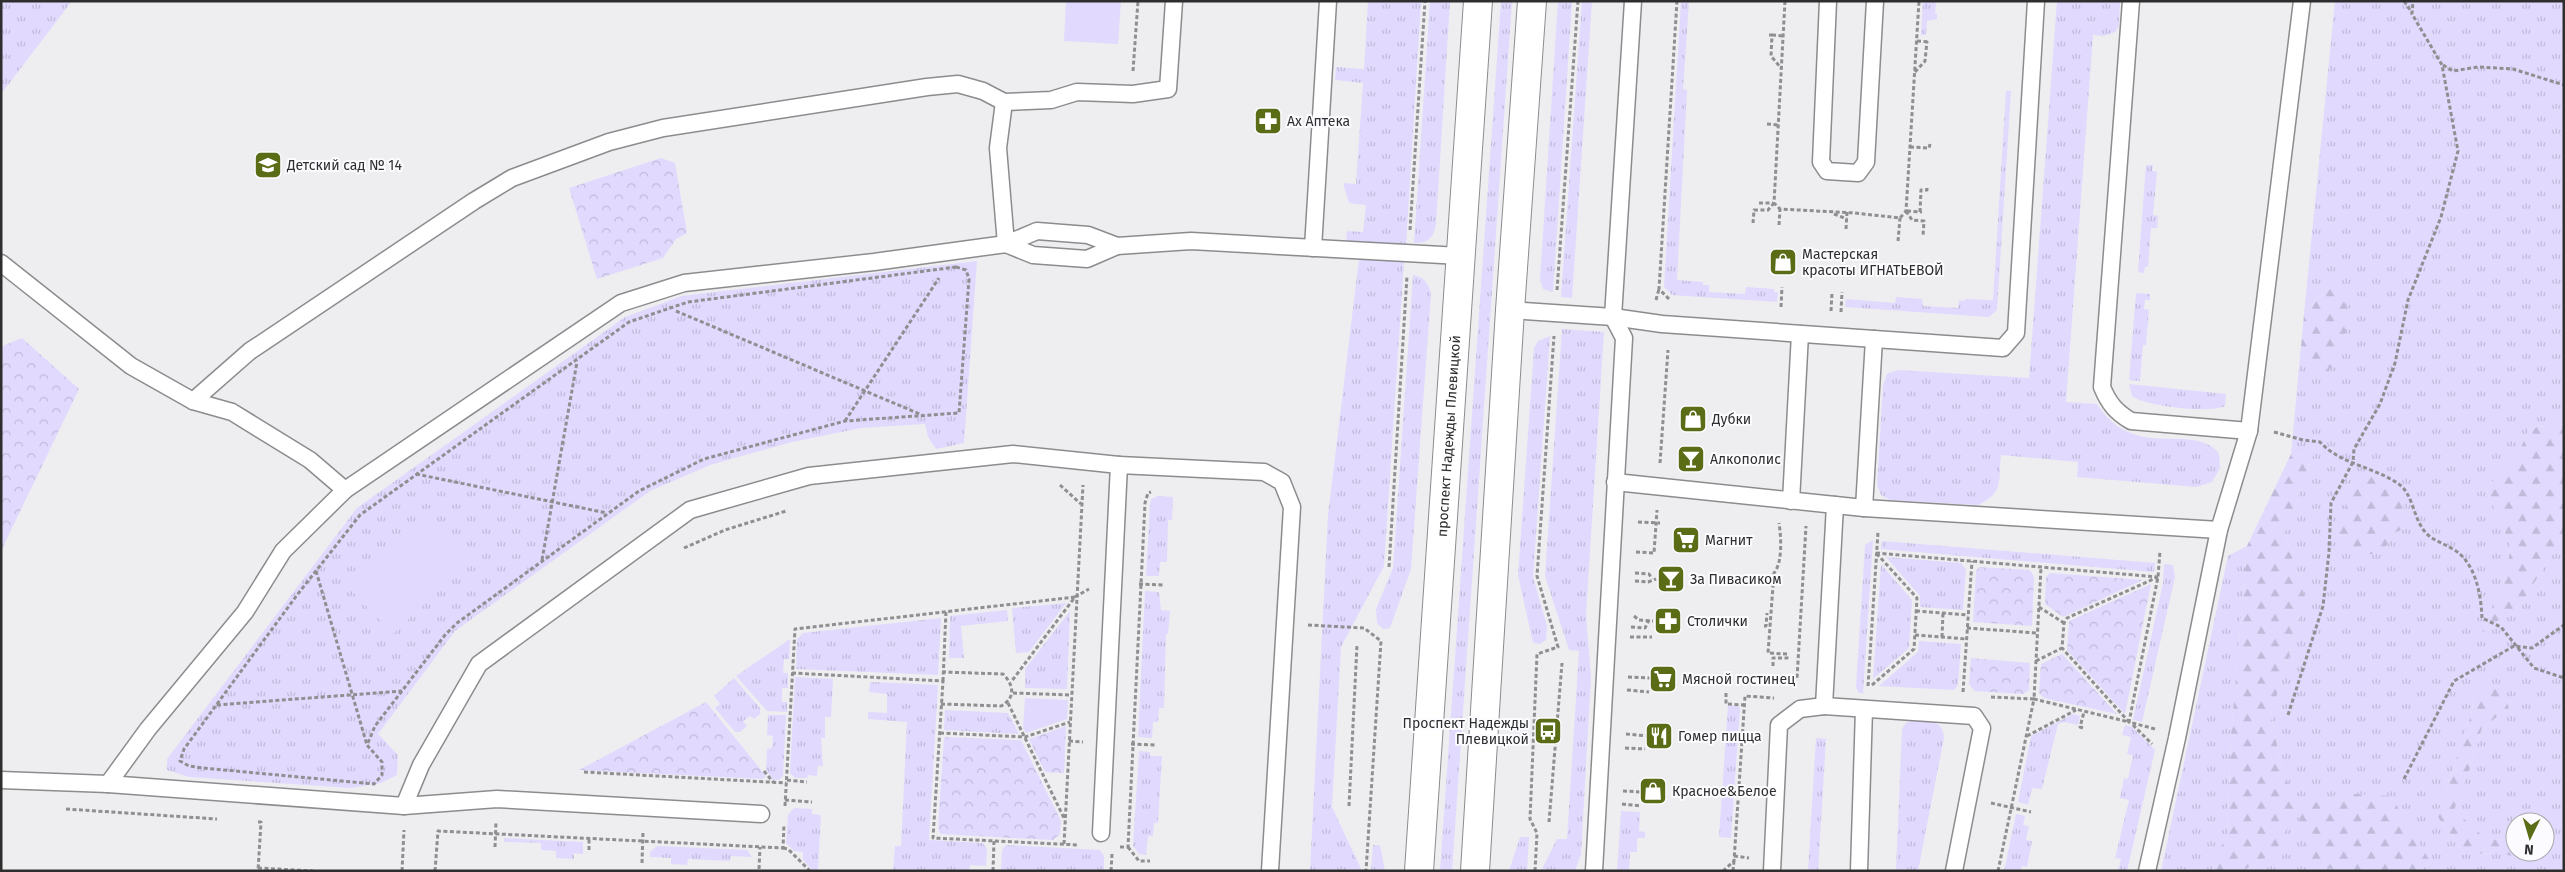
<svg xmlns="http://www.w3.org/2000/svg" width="2565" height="872" font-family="'Fira Sans',sans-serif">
<defs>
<pattern id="grass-tufts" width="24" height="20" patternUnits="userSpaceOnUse" patternTransform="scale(1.25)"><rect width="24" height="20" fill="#e1d9fe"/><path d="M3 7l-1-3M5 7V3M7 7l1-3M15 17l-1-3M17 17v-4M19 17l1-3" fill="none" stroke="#c1bbda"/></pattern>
<pattern id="forest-firs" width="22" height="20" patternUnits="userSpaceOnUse" patternTransform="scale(1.25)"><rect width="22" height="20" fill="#e1d9fe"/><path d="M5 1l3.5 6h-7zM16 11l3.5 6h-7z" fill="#c1bbda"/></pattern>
<pattern id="park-crowns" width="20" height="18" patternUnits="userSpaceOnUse" patternTransform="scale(1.25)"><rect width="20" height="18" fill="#e1d9fe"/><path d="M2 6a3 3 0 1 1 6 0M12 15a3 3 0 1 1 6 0" fill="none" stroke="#c1bbda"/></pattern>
</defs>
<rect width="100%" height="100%" fill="#eeeef1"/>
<g fill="url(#grass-tufts)" fill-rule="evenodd">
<path d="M1 1H72L1 94Z"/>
<path d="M1368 1H1421L1406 246 1346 242 1347 231 1363 232 1366 205 1349 203 1343 183 1356 184 1363 83 1335 80 1336 67 1364 69Z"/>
<path d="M1430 1H1450L1436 224C1434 237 1428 244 1414 243Z"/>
<path d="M1501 1H1512L1452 871H1440Z"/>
<path d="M1558 1H1572L1553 292 1543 289 1540 280Z"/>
<path d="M1582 1H1592L1572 298 1561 297Z"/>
<path d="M1681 1H1689L1683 89 1687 90 1677 280 1703 282V285H1709V292L1745 294 1746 287 1774 289V292H1778L1777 302 1672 295 1664 287Z"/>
<path d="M1923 1H1936L1935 14H1937V19L1927 21 1926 35H1921Z"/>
<path d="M2057 1H2120L2119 26 2115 32 2104 36 2093 35 2066 402 2097 404C2135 463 2192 421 2219 453L2220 468 2212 482 2196 487 2077 477 2078 462 2001 455C1998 480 2005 492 1978 505L1890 500 1881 495 1877 485 1883 386 1887 374 1898 370 2029 378Z"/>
<path d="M2335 1H2564V424L2530 428 2517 455 2486 489 2511 547 2501 593 2483 631 2523 601 2564 534V871H2418L2431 863 2310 864 2343 871H2242L2275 853 2297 809 2281 765 2271 714 2306 600 2285 535 2313 455 2291 454 2300 357 2324 376 2331 283 2304 314ZM2410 526 2390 535 2384 554H2354L2337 534ZM2476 687 2509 708 2482 728 2469 771 2453 810 2486 839 2515 840V822H2545V852H2527L2536 861 2499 853 2465 854 2437 816 2471 715Z"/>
<path d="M2006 91H2011L1997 310 1989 317 1845 307 1846 299 1895 303 1896 297 1922 299 1923 306 1958 308 1959 300 1964 301 1965 299 1993 300Z"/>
<path d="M2146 165H2153L2152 171 2157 172 2153 215 2158 216 2157 228H2151L2148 267H2145L2144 273 2138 272Z"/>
<path d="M1359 259 1404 262 1384 566 1341 647 1332 807 1362 871H1310L1328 515Z"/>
<path d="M977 261 964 443 936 449 928 437 925 424 861 428 792 442 710 465 650 491 455 631 378 734 398 755 397 775 381 783 351 788 189 777 167 770V759L357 508 625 317 682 296Z"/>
<path d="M1413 275C1424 277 1429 283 1431 294L1411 569 1390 628 1383 629 1377 623 1376 609 1393 568Z"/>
<path d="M2136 293 2150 294V300H2145L2144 309 2149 310 2146 345H2143L2140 381 2129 380Z"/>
<path d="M1562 329 1604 332 1586 615 1591 677 1581 854 1575 871H1541L1557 839H1567L1579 651 1569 650 1545 576Z"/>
<path d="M1550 336 1533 577 1547 626 1546 640 1540 644 1533 643 1518 575 1534 348 1538 341Z"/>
<path d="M2129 384 2226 394 2225 406C2212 414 2143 406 2132 396Z"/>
<path d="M1158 496 1173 497 1172 520H1168L1167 562H1160L1159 576H1146L1150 504 1151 499Z"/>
<path d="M1873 540 1863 694 1858 692 1856 687 1865 545Z"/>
<path d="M1882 541 2155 563 2154 572 1881 549Z"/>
<path d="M2247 546 2231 735 2227 836 2213 861 2212 871H2161L2228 556Z"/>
<path d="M1886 557 1961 563 1966 570 1963 610 1920 607V596Z"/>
<path d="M1881 564 1912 600 1909 648 1873 679Z"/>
<path d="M2164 564 2173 565 2175 577 2142 722 2133 720 2163 583Z"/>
<path d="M1145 591 1159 592 1161 610 1170 611 1168 634H1166L1164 708H1159L1158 722H1153L1152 738 1138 737Z"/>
<path d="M1066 603 1029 652 1016 653 1012 608Z"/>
<path d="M1007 610 1008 621 961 626 964 658H949L950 616Z"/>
<path d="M1070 611 1067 689 1025 688V669Z"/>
<path d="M941 618 938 675 796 669 797 639 803 633Z"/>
<path d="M790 639 789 659H784L783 673H788V688H782V702H787V712L767 711 736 676Z"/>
<path d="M1919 641 1961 644 1958 685 1954 690 1879 686 1918 652Z"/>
<path d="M795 677 833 679 831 717H825V738H821L823 766H818L817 776 808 775 807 778H795L790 773Z"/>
<path d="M734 678 760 708V714L754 719 750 716 743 721 747 726 740 732H735L715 708 720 704 714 696Z"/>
<path d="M870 682 938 685 929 840 983 843 987 849 986 866 970 865 969 871H893L895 846H901L907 722 868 719V712L887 713V694L869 692Z"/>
<path d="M1728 705 1740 707 1731 838 1719 837Z"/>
<path d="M945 710 1008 713 1019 734 944 730Z"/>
<path d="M2073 714 2080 716 2078 725 2064 722 2058 724 2042 789 2032 788 2028 805 2018 802 2031 736Z"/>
<path d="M768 715H786L783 776 779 780H773L766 770 767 749 772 748 773 736 767 735Z"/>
<path d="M1913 720C1928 721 1943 719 1944 738L1918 871H1896L1902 729 1906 723Z"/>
<path d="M2125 725 2132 727 2155 750 2127 871H2118L2121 859 2115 858 2129 800 2120 798 2124 778 2128 779 2133 755 2127 754 2131 737 2122 735Z"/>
<path d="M1816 738 1826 739 1818 871H1808Z"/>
<path d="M1139 751 1150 752V756H1162L1158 823H1154L1153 836H1148L1146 855 1139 854 1133 846Z"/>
<path d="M794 808 812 809V814L821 815 818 871H813L803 860V852L794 851 786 843 788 815Z"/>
<path d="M1621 811 1640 812 1639 831 1645 832V838H1637V852H1630L1629 871H1617Z"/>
<path d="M2016 814 2025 816 2023 825 2029 826 2026 840 2032 841 2027 867 2022 866 2020 871H2004Z"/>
<path d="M1520 837H1529L1527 871H1509Z"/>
<path d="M504 838 583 842V854L574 853V859L556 858V851L541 850V843L504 842Z"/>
<path d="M1006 845 1100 850 1104 856V871H1001L1002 850Z"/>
<path d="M1373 845H1380L1385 871H1371Z"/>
<path d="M657 846 747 850 752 857 731 856 730 861 688 859 687 865 671 864V858L650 857V852Z"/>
</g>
<g fill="url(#forest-firs)">
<path d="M2331 283 2351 311 2340 354 2324 377 2300 357 2304 314Z"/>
<path d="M2564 424V534L2523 601 2482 633 2501 593 2511 547 2486 489 2517 455 2530 428Z"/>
<path d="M2291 454 2313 455 2285 535 2306 600 2271 714 2281 765 2298 809 2340 793 2391 796 2431 863 2418 871H2343L2310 865 2297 810 2275 853 2242 871H2212L2213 861 2227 836 2231 735 2247 546Z"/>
<path d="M2373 476 2397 488 2410 526 2390 535 2384 554H2354L2337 534 2351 489Z"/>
<path d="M2476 687H2501L2509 708 2482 728 2469 771 2454 810 2486 839 2515 840V852H2527L2538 862 2499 853 2465 854 2437 816 2471 715Z"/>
</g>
<g fill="url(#park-crowns)">
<path d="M661 158 675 163 687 233 676 239 663 258 597 279 569 188Z"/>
<path d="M22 338 79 389 1 551V349L5 345Z"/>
<path d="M1980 567 2030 570 2034 577 2032 626 1973 622 1976 570Z"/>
<path d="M2050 573 2143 580 2063 617 2045 604 2046 577Z"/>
<path d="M2151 584 2125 714 2067 650 2069 621Z"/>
<path d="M2062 654 2117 714 2044 698 2039 693 2041 664Z"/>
<path d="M1971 658 2030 663 2029 690 2023 694 1974 691 1969 684Z"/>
<path d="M706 702 766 776 763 779 579 770Z"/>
<path d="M1066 726 1064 773 1045 772 1029 739Z"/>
<path d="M944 737 1021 740 1061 821 1060 834 1053 840 941 834 938 829Z"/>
</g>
<g fill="#e1d9fe">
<path d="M1066 1H1121L1118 44 1064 41Z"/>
<path d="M428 511 473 558 393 634 348 587Z"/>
<path d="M1025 698 1068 700 1067 719 1026 733 1023 728Z"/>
</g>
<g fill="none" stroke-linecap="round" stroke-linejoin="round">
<g stroke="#8c8b8e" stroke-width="19">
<g id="lane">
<path d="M1828 1 1821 162 1827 171 1858 173 1866 162 1875 1"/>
<path d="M2131 1 2102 387C2109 404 2116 412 2131 421L2249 431"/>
<path d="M1004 102 998 148 1006 244 1037 231 1088 235 1117 246"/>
<path d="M1313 248 1328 1"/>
<path d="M1 263 131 366 193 401 232 412 310 460 345 490 621 303 684 283 874 262 1006 244 1033 255 1087 259 1117 246 1191 241 1460 256"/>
<path d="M1510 310 1613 317 1662 324 2003 348 2016 333 2036 1"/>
<path d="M193 401 250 351 474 201 512 178 609 142 663 128 927 87 958 84 983 91 1004 102 1051 100 1077 92 1133 94 1168 89 1174 1"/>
<path d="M1615 482 1864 508 2219 530"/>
<path d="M1791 501 1800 334"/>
<path d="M1864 508 1874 339"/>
<path d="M1824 706 1974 716 1982 728 1954 871"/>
<path d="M1 780 108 784 404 806 497 799 761 814"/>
<path d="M108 784 148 729 245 612 283 551 345 490"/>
<path d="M404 806 421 765 479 664 690 510 809 476 1013 454 1119 465"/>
<path d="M1101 833 1119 465 1264 472 1282 482 1292 507 1270 871"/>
<path d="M1594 871 1624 338 1613 317 1633 1"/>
<path d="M1772 871 1779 725 1800 709 1824 706 1835 505"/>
<path d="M1859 871 1864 709"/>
<path d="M2147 871 2177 738 2219 530 2249 431 2302 1"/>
</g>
</g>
<g stroke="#8c8b8e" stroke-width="30">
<g id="secondary">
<path id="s1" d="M1419 871 1478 1"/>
<path d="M1475 871 1510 310 1532 1"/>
</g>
</g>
<g stroke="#8f8f91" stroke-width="3" stroke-dasharray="4 2.5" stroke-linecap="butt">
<path d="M1785 1 1774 203 1780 209 1855 213 1900 218 1906 211 1919 1"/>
<path d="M2404 1 2412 13"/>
<path d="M1769 35H1772L1771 56 1781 68"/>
<path d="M1772 35 1783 36"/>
<path d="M1917 41 1930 42"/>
<path d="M2443 65 2453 71 2478 67 2513 69 2564 85"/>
<path d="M1133 71 1138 1"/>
<path d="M1915 72 1925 61 1927 41"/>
<path d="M1767 124 1778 125"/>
<path d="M1910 147 1929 148 1930 144"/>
<path d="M1759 203H1773"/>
<path d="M1906 211 1912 220 1924 221 1923 236"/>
<path d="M1907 211 1922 212"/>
<path d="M1920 212 1921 190H1927V187"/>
<path d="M1834 214 1847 219"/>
<path d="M1753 223 1754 210H1768L1774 203"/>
<path d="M1779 225 1780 209"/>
<path d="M1846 229 1847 212"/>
<path d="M1410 230 1425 1"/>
<path d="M1898 241 1900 218"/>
<path d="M956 267 966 270 969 279 959 413 845 421 704 459 639 491 457 623 445 635 375 726 367 745 382 762V775L374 784 203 768 189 766 180 761 184 749 297 595 360 515 629 322 688 302Z"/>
<path d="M1557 290 1578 1"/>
<path d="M1669 299 1659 289 1677 1"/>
<path d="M1656 300 1659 289"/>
<path d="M1781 307 1782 287"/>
<path d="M676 311 922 415"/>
<path d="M1831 311 1832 293"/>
<path d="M1841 312 1842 292"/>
<path d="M845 421 939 278"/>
<path d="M2274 432 2303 440 2320 442C2341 465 2376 467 2400 485 2411 493 2414 515 2421 526 2428 539 2439 541 2451 548 2475 560 2481 593 2482 618L2501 627 2534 668 2564 678"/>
<path d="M1660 463 1668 350"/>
<path d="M416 474 607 513"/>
<path d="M1060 485 1081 504"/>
<path d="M1638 522 1660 523"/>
<path d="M684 548 725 530 786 511"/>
<path d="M1636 552 1654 553 1657 510"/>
<path d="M1876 553 2158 577"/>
<path d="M542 560 577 362"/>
<path d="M1389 567 1407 276"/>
<path d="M316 571 367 745"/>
<path d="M1635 573 1649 574 1652 579"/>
<path d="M1635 581 1648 582 1656 579"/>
<path d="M1139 584 1163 585"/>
<path d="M1075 597 1089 589"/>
<path d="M2039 607 2064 623"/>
<path d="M1916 611 1968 615"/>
<path d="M1634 616 1639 620 1653 621"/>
<path d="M1308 625 1364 628 1381 641 1366 871"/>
<path d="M1764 626H1766L1767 613"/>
<path d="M1631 627 1645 628 1649 620"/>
<path d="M1967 628 2037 633"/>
<path d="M1915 635 1966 639"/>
<path d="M1630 637H1652"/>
<path d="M1942 637 1943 613"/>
<path d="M2036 661 2062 648"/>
<path d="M1773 666V658H1787V654L1768 653 1774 573C1783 562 1781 536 1779 523"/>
<path d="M792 673 943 681 933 838 1079 845"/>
<path d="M1628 677 1650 678"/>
<path d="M1792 678 1797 679 1806 526"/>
<path d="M943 681 946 611"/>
<path d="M1872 685 1914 649 1917 598 1877 554"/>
<path d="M1868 686 1878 532"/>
<path d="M1627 690 1649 692"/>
<path d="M1963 692 1972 561"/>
<path d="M1013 693 1071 695"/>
<path d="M1726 693V704L1744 705"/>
<path d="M1991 697 2034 699 2041 567"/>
<path d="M1008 703 1065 820"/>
<path d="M941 704 1001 706C1016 698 1014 685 1003 674L943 672"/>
<path d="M217 705 402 691"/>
<path d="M2288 715 2323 606 2329 552 2331 503 2353 462 2354 449 2380 404 2395 363 2408 300 2441 217 2458 151 2442 65 2412 14 2413 1"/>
<path d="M2133 725 2152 744"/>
<path d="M2083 728 2080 727 2084 712"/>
<path d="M2155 729 2129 722 2158 577 2160 551"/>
<path d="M940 733 1025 737 1070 722"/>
<path d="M1626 734 1647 736"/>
<path d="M2027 736 2076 710"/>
<path d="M1069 741 1083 742"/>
<path d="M1131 744 1156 745"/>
<path d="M1625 748 1645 749"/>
<path d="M764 771 773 782"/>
<path d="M584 772 786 783"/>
<path d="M2404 779 2454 681 2514 646 2532 648 2564 625"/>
<path d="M787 780 807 782"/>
<path d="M1623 791 1642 792"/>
<path d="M785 800 812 802"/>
<path d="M1991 803 2031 812"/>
<path d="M1622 804 1641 806"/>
<path d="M785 806 795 629 1075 597 1011 682"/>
<path d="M1349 806 1357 645"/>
<path d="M66 809 217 819"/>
<path d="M258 822H261L258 871"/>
<path d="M1549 822 1562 663"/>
<path d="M1064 844 1083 485"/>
<path d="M495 847 496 822"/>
<path d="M1120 847H1128L1145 503 1148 493 1151 492"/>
<path d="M1128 847 1139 861H1150"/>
<path d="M783 848 788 849 810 871"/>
<path d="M589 850V839"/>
<path d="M1734 856 1749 858"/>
<path d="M642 863 643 831"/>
<path d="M258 868 313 871"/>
<path d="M759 869 760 847"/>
<path d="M402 871 404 830"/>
<path d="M435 871 438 831 783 848 784 824"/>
<path d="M993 871 994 840"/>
<path d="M1111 871 1112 854"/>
<path d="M1535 871 1537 833 1530 819 1537 654 1558 647 1537 576 1554 336"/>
<path d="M1723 871 1734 861 1745 696 1774 698"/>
<path d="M1733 871 1734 861"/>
<path d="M1998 871 2034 699 2129 722 2062 648 2064 623 2067 618 2158 577"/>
</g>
<use href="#lane" stroke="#fff" stroke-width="16"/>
<use href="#secondary" stroke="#fff" stroke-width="28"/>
</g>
<defs>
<g id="pharmacy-square" transform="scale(1.4375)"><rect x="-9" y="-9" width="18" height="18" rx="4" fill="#5b6c17" stroke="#fcfbff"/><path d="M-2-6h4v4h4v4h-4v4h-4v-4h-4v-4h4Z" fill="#fff"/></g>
<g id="school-square" transform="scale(1.4375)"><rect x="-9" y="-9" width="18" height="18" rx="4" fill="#5b6c17" stroke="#fcfbff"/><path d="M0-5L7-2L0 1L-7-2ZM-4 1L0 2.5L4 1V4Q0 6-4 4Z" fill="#fff"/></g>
<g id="shop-square" transform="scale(1.4375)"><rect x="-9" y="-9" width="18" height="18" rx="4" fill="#5b6c17" stroke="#fcfbff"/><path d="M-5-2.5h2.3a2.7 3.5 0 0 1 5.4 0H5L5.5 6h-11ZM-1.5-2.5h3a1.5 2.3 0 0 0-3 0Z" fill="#fff"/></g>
<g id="bar-square" transform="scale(1.4375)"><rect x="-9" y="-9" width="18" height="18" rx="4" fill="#5b6c17" stroke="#fcfbff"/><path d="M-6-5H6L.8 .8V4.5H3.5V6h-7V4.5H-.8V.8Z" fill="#fff"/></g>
<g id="supermarket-square" transform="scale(1.4375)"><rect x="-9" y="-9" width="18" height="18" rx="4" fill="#5b6c17" stroke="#fcfbff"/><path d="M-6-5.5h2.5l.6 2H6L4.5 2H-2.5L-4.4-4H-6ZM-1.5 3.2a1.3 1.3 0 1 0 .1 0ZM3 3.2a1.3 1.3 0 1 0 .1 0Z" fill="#fff"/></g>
<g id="bus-square" transform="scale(1.4375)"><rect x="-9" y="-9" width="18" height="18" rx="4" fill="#5b6c17" stroke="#fcfbff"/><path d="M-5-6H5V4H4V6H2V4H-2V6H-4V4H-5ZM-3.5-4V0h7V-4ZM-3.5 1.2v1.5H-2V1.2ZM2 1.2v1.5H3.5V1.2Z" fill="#fff"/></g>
<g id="restaurant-square" transform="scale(1.4375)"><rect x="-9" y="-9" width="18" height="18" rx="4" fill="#5b6c17" stroke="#fcfbff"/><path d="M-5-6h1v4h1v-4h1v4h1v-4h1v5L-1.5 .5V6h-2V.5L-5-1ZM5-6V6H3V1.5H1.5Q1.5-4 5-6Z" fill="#fff"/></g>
</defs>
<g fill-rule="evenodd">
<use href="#pharmacy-square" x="1268" y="121"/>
<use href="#school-square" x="268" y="165"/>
<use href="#shop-square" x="1783" y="262"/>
<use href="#shop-square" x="1693" y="419"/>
<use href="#bar-square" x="1691" y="459"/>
<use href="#supermarket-square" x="1686" y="540"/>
<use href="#bar-square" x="1671" y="579"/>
<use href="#pharmacy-square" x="1668" y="621"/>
<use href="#supermarket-square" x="1663" y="679"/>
<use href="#bus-square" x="1548" y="731"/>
<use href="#restaurant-square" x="1659" y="736"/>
<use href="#shop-square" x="1653" y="791"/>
</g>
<g text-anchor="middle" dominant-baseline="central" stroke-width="4" stroke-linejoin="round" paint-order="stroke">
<g font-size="14" fill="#2e2e2f" stroke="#fcfbff" text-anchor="start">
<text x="1287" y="121">Ах Аптека</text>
<text x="287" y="165">Детский сад № 14</text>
<text x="1802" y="254">Мастерская<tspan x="1802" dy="16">красоты ИГНАТЬЕВОЙ</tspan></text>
<text x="1712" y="419">Дубки</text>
<text x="1710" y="459">Алкополис</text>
<text x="1705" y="540">Магнит</text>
<text x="1690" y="579">За Пивасиком</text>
<text x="1687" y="621">Столички</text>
<text x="1682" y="679">Мясной гостинец</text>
<text x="1529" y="723" text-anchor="end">Проспект Надежды<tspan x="1529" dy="16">Плевицкой</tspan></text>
<text x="1678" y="736">Гомер пицца</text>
<text x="1672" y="791">Красное&amp;Белое</text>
</g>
<g font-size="14" fill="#2e2e2f" stroke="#fcfbff">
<text stroke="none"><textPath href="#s1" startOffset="436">проспект Надежды Плевицкой</textPath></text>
</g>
</g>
<rect width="2565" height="872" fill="none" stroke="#2e2e2f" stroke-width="5"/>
<g transform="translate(2530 837) rotate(185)"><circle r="24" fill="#fcfbff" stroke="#aaa9ac"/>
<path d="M0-4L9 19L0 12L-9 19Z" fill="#5b6c17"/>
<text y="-8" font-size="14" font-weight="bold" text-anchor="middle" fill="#2e2e2f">N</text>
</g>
</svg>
